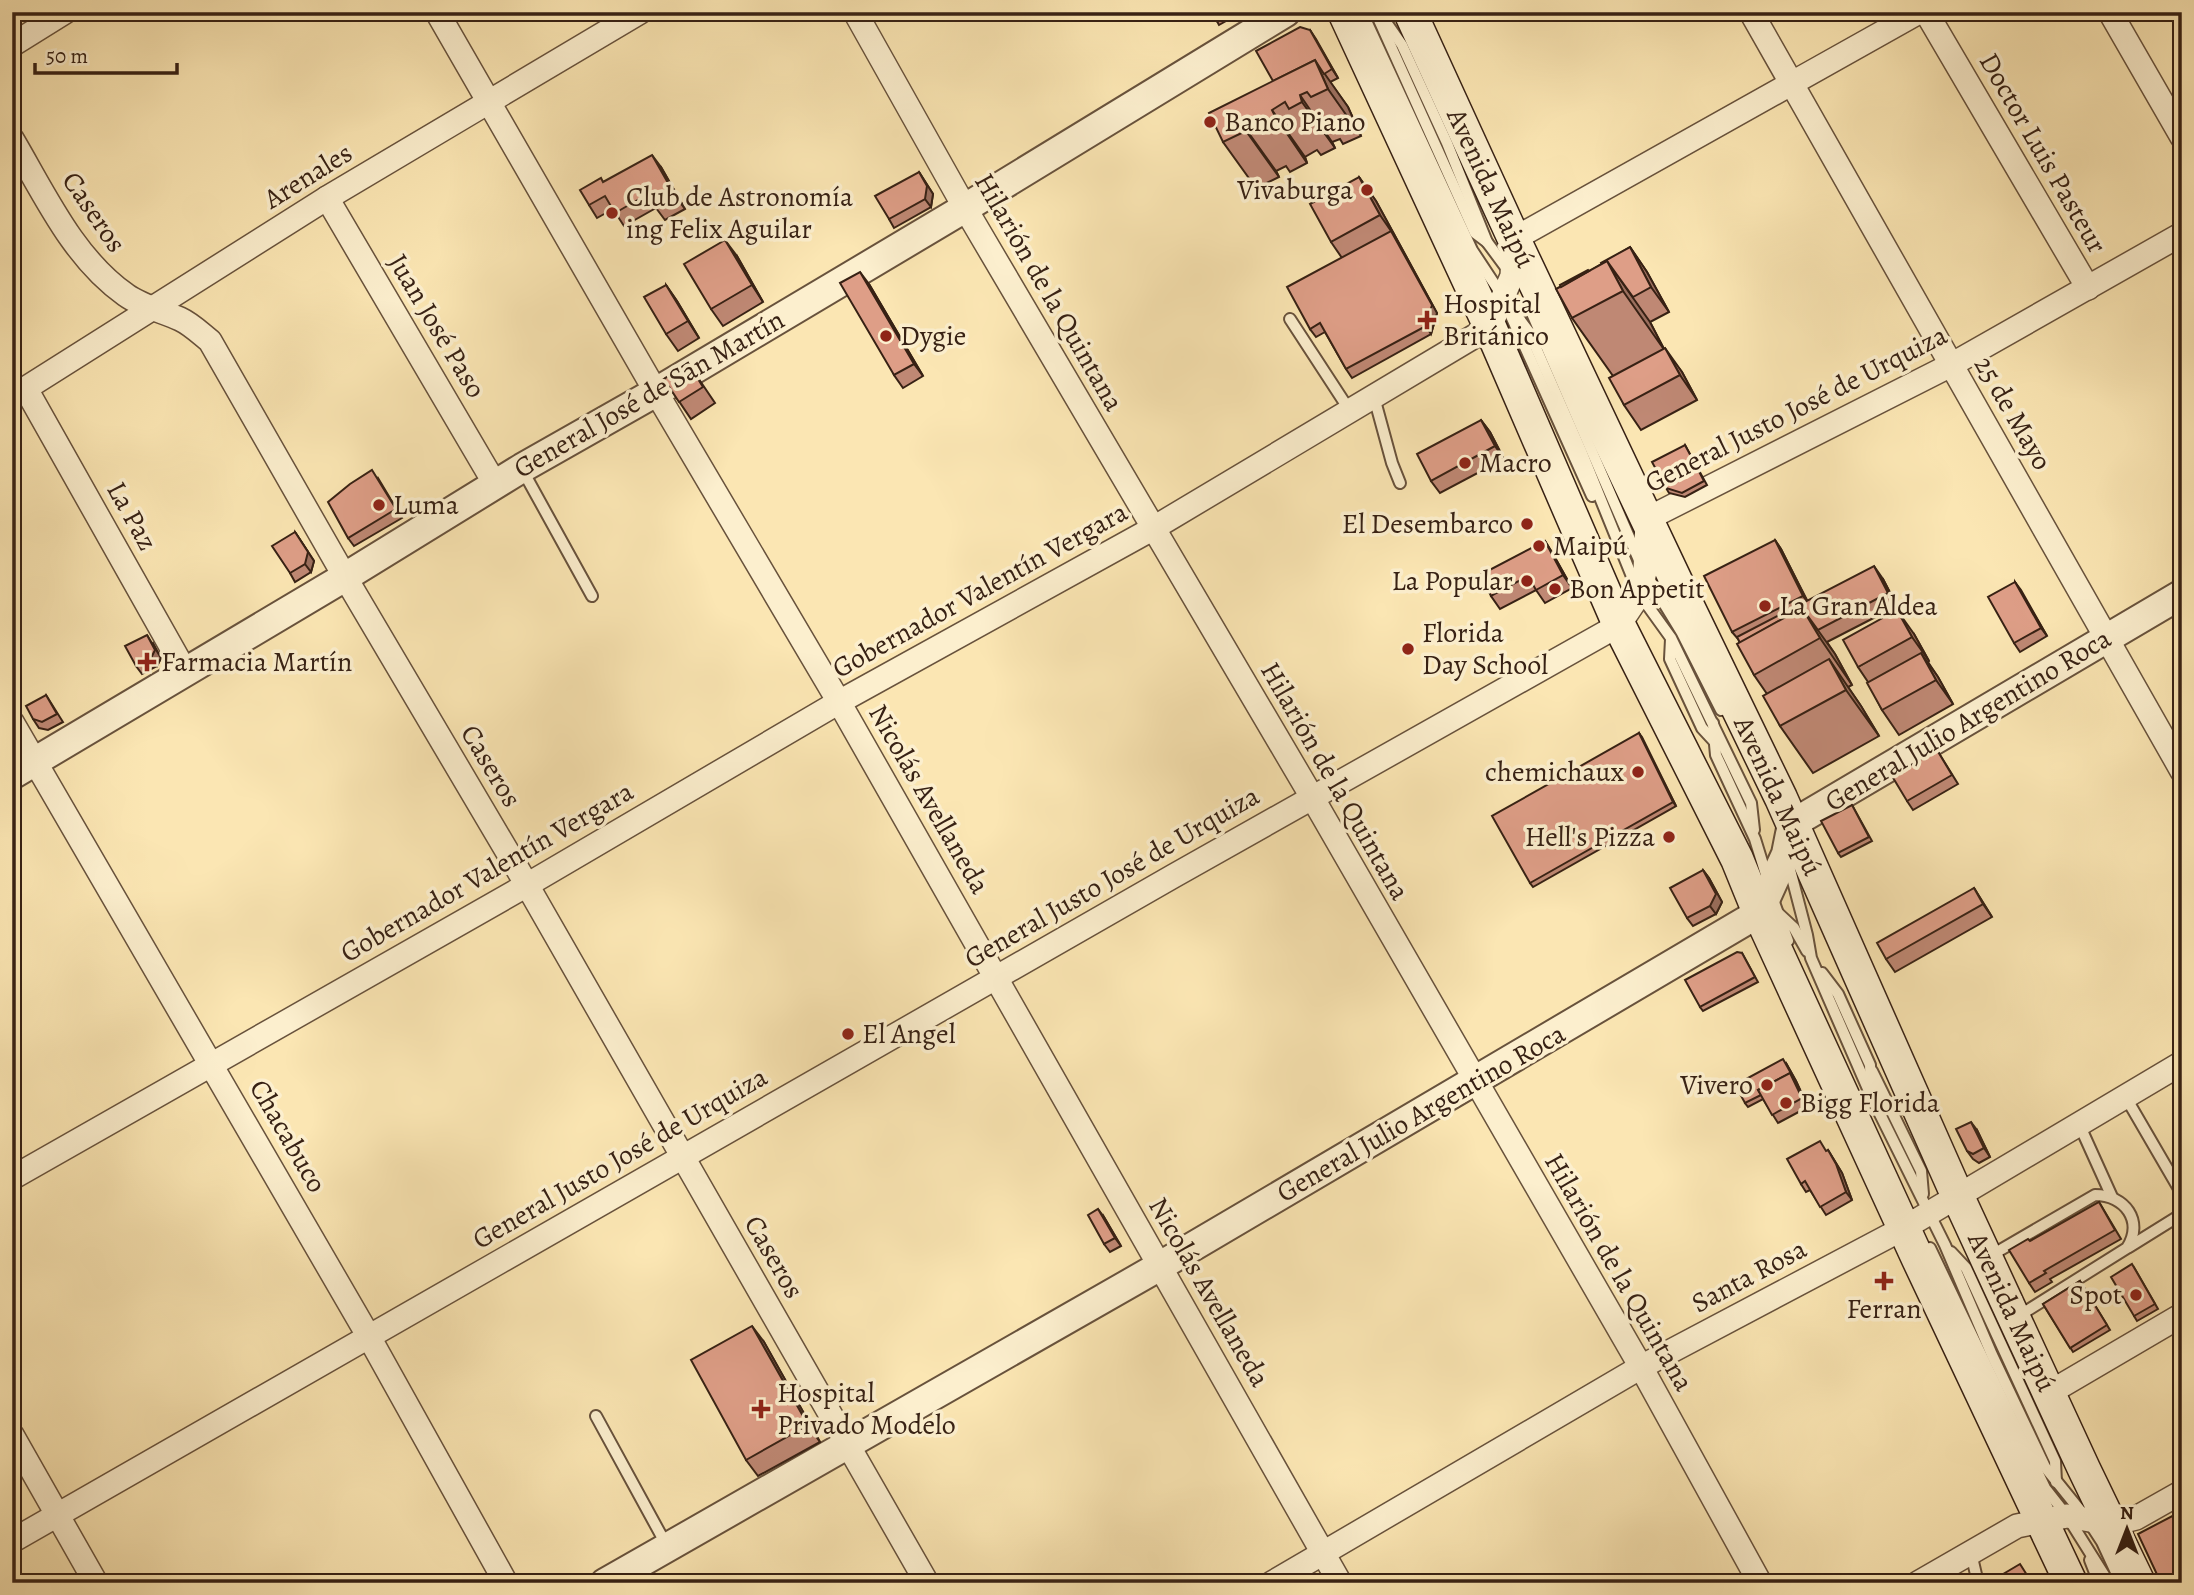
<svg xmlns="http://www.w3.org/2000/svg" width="2194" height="1595" font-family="Alegreya,serif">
<rect width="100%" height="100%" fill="#fbe6b3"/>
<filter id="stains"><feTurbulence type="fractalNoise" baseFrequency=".00286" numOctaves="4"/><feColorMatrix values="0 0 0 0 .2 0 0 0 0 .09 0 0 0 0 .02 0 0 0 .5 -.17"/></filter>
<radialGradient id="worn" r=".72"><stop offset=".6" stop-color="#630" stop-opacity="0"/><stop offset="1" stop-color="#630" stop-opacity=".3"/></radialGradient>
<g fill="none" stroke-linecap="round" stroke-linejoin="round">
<g stroke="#68523c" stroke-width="14">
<g id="service">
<path d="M1362 12 1472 250 1503 297 1529 332 1582 453 1637 589"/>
<path d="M1379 12 1402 45 1447 143 1487 242 1510 273"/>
<path d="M1379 20 1475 233 1487 242"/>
<path d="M1531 311 1639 560"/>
<path d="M1511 316 1592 496"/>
<path d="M1290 319 1350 411"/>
<path d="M1374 397 1392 463 1400 483"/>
<path d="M523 471 592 596"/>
<path d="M1646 574 1682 633 1721 710"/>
<path d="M1640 595 1671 638 1751 803 1754 830"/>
<path d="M1671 639 1670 659 1702 728 1714 741"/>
<path d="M1713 723 1716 755 1755 839 1768 881"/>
<path d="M1788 862 1807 935 1811 958 1872 1098 1945 1245 1992 1355 2045 1467 2087 1519 2102 1542 2121 1583"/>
<path d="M1772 897 1788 941"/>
<path d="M1779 914 1794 928 1807 951"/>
<path d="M1822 973 1838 994 1870 1065 1871 1091"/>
<path d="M1872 1071 1921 1171 1923 1194"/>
<path d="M2125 1096 2182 1194"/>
<path d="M2079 1124 2112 1197"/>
<path d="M2129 1247 2182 1214"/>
<path d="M1930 1248 2045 1488 2067 1516 2109 1583"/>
<path d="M1951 1252 1966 1268 2055 1461 2056 1482"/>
<path d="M1990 1256 2095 1195C2125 1195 2144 1221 2127 1248L2017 1317"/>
<path d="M596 1416 667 1546"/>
<path d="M1971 1553 1978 1583"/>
<path d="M2090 1560 2099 1583"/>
</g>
</g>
<g stroke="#68523c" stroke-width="26">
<g id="minor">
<path d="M437 12 656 392 839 702 1340 1583"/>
<path d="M855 12 965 208 1312 797 1641 1367 1760 1583"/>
<path d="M1751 12 2182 771"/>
<path d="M1926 12 2088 288"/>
<path d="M2110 12 2182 137"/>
<path d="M12 45 65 12"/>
<path d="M12 139C44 193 73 258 126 295 141 306 162 311 180 319 191 324 200 333 210 341L345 577 527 885 927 1583"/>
<path d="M327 198 495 484"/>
<path d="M26 389 186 673"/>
<path d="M12 397 327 198 640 12"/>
<path d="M12 722 369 1337 506 1583"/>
<path d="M12 1178 527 885 839 702 1152 529 1490 327 1512 276 1514 239 1919 12"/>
<path d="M2049 1393 2182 1315"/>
<path d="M12 1435 96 1583"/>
<path d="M12 1541C547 1233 1081 926 1619 625L1639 595 1645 572 1647 519 1951 365 2182 234"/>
<path d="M1272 1583 1641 1367 1904 1228 2182 1063"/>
<path d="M1918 1583 2017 1526 2067 1516 2112 1524 2136 1518 2182 1492"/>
</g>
</g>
<g stroke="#68523c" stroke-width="32">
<g id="tertiary">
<path d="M12 775 345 577 522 468 656 392 965 208 1286 12"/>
<path d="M605 1583 1160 1266 1759 913 1786 854 1792 824 2182 594"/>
</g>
</g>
<g stroke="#372114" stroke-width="35">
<g id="secondary">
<path d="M1344 12 1490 327 1619 625 1737 859 1759 913 1918 1259 2071 1583"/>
<path d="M1410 12 1514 239 1686 602 1781 798 1953 1186 2084 1469 2139 1583"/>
</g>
</g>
<use href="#service" stroke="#fcefce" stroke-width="10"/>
<use href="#minor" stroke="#fcefce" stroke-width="23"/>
<use href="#tertiary" stroke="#fcefce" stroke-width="28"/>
<use href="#secondary" stroke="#fcefce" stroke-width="32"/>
</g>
<g fill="#bf8874" stroke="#372114" stroke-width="2">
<path d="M1212 12H1242L1219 25Z"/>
<path d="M1310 30 1338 78 1330 82 1348 107 1361 136 1343 144 1340 139 1332 142 1335 148 1321 155 1317 150 1305 157 1307 163 1290 172 1286 166 1276 171 1279 177 1256 188 1223 142 1273 81Z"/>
<path d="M661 167 685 209 665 220 656 208 624 226 613 209 597 218 589 205 604 182Z"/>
<path d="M919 172 933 194 931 207 894 228 889 219Z"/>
<path d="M1359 177 1376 201 1437 313 1431 334 1352 378 1346 369 1325 332 1316 337 1310 329 1342 258 1331 242Z"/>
<path d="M1630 247 1647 272 1669 312 1650 322 1664 349 1682 372 1697 400 1641 430 1624 405 1613 376 1572 318 1590 271Z"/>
<path d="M737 256 763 302 723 326 711 309Z"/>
<path d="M869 284 923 376 903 388 894 375Z"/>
<path d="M666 285 677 301 699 338 678 351 666 334Z"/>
<path d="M688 363 715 403 691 419 664 379Z"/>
<path d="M1481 420 1490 432 1504 459 1440 493 1431 481Z"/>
<path d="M1685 445 1707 485 1685 497 1669 493 1666 488Z"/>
<path d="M378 478 402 518 354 546 348 538Z"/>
<path d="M295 532 314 561 311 572 295 582 290 573Z"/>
<path d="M1775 540 1781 549 1807 601 1883 579 1897 606 1827 642 1835 654 1852 685 1848 687 1861 706 1879 736 1813 773 1780 726 1767 694 1754 675 1739 640 1732 632Z"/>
<path d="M1545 541 1553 554 1572 588 1545 603 1536 590 1500 609 1491 596Z"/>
<path d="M2015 582 2047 636 2020 652 2014 643Z"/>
<path d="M1914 634 1929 661 1928 662 1938 677 1953 704 1899 735 1882 710 1868 682 1858 667Z"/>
<path d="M153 643 161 658 157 666 142 674 136 666Z"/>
<path d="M46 695 63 722 48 730 39 728 33 719Z"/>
<path d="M1639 733 1676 806 1533 887 1530 883Z"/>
<path d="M1937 750 1958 784 1913 810 1907 801Z"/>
<path d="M1852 805 1872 841 1841 857 1838 853Z"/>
<path d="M1703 870 1709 878 1722 902 1716 914 1693 926 1687 918Z"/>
<path d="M1974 888 1992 917 1895 972 1886 959Z"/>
<path d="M1742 953 1758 982 1703 1011 1700 1007Z"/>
<path d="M1786 1063 1796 1081 1808 1107 1778 1123 1763 1099 1748 1107 1745 1103Z"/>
<path d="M1977 1130 1990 1157 1979 1163 1973 1159 1967 1151Z"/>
<path d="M1828 1150 1842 1173 1852 1200 1826 1215 1810 1190 1806 1192 1801 1184Z"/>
<path d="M2099 1202 2121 1239 2050 1279 2052 1282 2035 1292 2029 1283 2030 1241Z"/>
<path d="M1104 1217 1121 1246 1110 1252 1104 1244Z"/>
<path d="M2135 1269 2158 1309 2137 1321 2134 1316Z"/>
<path d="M2080 1281 2110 1330 2073 1352 2043 1304Z"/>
<path d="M764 1342 820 1442 758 1476 746 1460Z"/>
</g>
<g fill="#9b6f5e" stroke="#372114" stroke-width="2">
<path d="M1310 30 1316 39 1338 78 1332 69Z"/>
<path d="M1315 60 1348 107 1361 136 1328 89Z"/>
<path d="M1300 95 1332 142 1335 148 1302 102Z"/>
<path d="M1272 110 1305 157 1307 163 1275 116Z"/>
<path d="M1243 125 1276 171 1279 177 1246 131Z"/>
<path d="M652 155 661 167 685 209 676 197Z"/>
<path d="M919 172 933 194 931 207 925 199Z"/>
<path d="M1359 177 1376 201 1437 313 1431 334 1426 326 1391 231 1380 215Z"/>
<path d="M725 240 737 256 763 302 752 285Z"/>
<path d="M1630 247 1647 272 1669 312 1651 287Z"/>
<path d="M1607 261 1650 322 1665 351 1623 291Z"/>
<path d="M860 272 869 284 923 376 914 364Z"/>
<path d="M666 285 677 301 699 338 688 321Z"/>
<path d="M1665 348 1682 372 1697 400 1680 375Z"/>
<path d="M1481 420 1490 432 1504 459 1495 446Z"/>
<path d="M295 532 314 561 311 572 305 564Z"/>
<path d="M1775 540 1781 549 1809 604 1803 596Z"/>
<path d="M1545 541 1553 554 1572 588 1563 575Z"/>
<path d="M1874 566 1883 579 1897 606 1888 593Z"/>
<path d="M2015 582 2021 590 2047 636 2041 628Z"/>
<path d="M1802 608 1835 654 1852 685 1820 638Z"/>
<path d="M1897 610 1914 634 1929 661 1912 637Z"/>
<path d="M147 635 161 658 157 666 151 658Z"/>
<path d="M1921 653 1938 677 1953 704 1936 680Z"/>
<path d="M1829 659 1861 706 1879 736 1846 690Z"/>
<path d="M1639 733 1642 737 1676 806 1673 802Z"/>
<path d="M1703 870 1709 878 1722 902 1716 914 1710 906Z"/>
<path d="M1974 888 1982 901 1992 917 1983 904Z"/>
<path d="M1786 1063 1796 1081 1808 1107 1802 1098Z"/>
<path d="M1971 1122 1977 1130 1990 1157 1984 1148Z"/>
<path d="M1828 1150 1842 1173 1852 1200 1846 1192Z"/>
<path d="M1098 1209 1104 1217 1121 1246 1115 1238Z"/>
<path d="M752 1326 764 1342 820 1442 808 1425Z"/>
</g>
<g fill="#de9e87" stroke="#372114" stroke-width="2">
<path d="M1212 12H1232L1217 21Z"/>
<path d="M1300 27 1310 30 1332 69 1324 74 1315 60 1273 81 1256 51Z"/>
<path d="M1315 60 1328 89 1311 97 1307 92 1300 95 1302 102 1289 109 1285 102 1272 110 1275 116 1257 125 1254 119 1243 125 1246 131 1223 142 1209 113Z"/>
<path d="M652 155 676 197 656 208 648 194 615 213 605 196 589 205 580 190 601 178 603 182Z"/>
<path d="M919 172 927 186 925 199 889 219 875 196Z"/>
<path d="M1359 177 1380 215 1331 242 1310 204Z"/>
<path d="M1391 231 1432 305 1426 326 1346 369 1320 323 1310 329 1287 287Z"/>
<path d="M725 240 752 285 711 309 684 264Z"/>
<path d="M1630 247 1651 287 1633 297 1607 261 1602 265 1601 263Z"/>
<path d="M1607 261 1623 291 1572 318 1556 289Z"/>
<path d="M1588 270 1589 271 1561 287 1560 285Z"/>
<path d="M860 272 914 364 894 375 840 283Z"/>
<path d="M666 285 688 321 666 334 644 297Z"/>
<path d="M1665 348 1680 375 1624 405 1609 378Z"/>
<path d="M688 363 703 387 679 402 664 379Z"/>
<path d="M1481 420 1495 446 1431 481 1417 454Z"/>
<path d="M1685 445 1704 481 1682 493 1666 488 1652 462Z"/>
<path d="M372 470 396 509 348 538 328 502 350 484Z"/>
<path d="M295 532 308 552 305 564 290 573 272 546Z"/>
<path d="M1775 540 1803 596 1732 632 1704 576Z"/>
<path d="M1545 541 1563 575 1536 590 1528 576 1491 596 1480 575Z"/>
<path d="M1874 566 1888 593 1818 630 1802 608 1740 643 1737 637Z"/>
<path d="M2015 582 2041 628 2014 643 1988 597Z"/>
<path d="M1802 608 1820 638 1754 675 1737 644Z"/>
<path d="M1897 610 1912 637 1858 667 1843 640Z"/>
<path d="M147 635 155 650 151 658 136 666 125 646Z"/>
<path d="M1921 653 1936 680 1882 710 1867 683Z"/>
<path d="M1829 659 1846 690 1780 726 1763 696Z"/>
<path d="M46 695 57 714 42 722 33 719 26 706Z"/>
<path d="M1639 733 1673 802 1530 883 1492 816Z"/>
<path d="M1937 750 1952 775 1907 801 1892 776Z"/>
<path d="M1852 805 1869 837 1838 853 1821 821Z"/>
<path d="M1703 870 1716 894 1710 906 1687 918 1670 888Z"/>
<path d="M1974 888 1983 904 1886 959 1877 943Z"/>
<path d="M1737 952 1742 953 1755 977 1700 1007 1685 980Z"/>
<path d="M1783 1059 1793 1077 1790 1073 1758 1090 1761 1095 1745 1103 1735 1085Z"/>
<path d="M1790 1073 1802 1098 1772 1115 1758 1090Z"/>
<path d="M1971 1122 1984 1148 1973 1154 1967 1151 1956 1129Z"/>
<path d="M1820 1141 1826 1151 1828 1150 1836 1164 1846 1192 1820 1207 1805 1181 1801 1184 1787 1159Z"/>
<path d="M2099 1202 2115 1230 2044 1271 2046 1273 2029 1283 2009 1250 2028 1239 2030 1241Z"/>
<path d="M1098 1209 1115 1238 1104 1244 1088 1215Z"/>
<path d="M2132 1264 2155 1304 2134 1316 2111 1277Z"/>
<path d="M2080 1281 2107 1325 2070 1348 2043 1304Z"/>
<path d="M752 1326 808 1425 746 1460 691 1360Z"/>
<path d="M2182 1511V1583H2161L2138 1534Z"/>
<path d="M2020 1564 2032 1583H1988Z"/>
</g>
<g fill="#8f2418" stroke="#fcefce" stroke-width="2.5">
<circle cx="1210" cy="122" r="7"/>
<circle cx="1367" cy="190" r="7"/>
<circle cx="612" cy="213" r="7"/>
<path d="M1423.5 309.5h7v7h7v7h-7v7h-7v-7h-7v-7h7z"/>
<circle cx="886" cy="336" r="7"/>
<circle cx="1465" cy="463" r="7"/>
<circle cx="379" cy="505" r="7"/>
<circle cx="1527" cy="524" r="7"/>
<circle cx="1539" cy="546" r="7"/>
<circle cx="1527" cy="581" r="7"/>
<circle cx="1555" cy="589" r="7"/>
<circle cx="1765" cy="606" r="7"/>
<circle cx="1408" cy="649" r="7"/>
<path d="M143.5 651.5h7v7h7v7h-7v7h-7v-7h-7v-7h7z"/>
<circle cx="1638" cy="772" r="7"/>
<circle cx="1669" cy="837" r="7"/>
<circle cx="848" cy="1034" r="7"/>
<circle cx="1767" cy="1085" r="7"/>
<circle cx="1786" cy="1103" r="7"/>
<path d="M1880.5 1270.5h7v7h7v7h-7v7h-7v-7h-7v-7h7z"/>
<circle cx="2136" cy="1295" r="7"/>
<path d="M757.5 1398.5h7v7h7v7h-7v7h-7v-7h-7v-7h7z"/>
</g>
<g text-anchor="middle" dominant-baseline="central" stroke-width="7" stroke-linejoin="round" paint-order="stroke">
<g font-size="28" fill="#372114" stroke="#fcefce" text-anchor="start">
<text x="1224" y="122">Banco Piano</text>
<text x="1353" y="190" text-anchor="end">Vivaburga</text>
<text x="626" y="197">Club de Astronomía<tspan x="626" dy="32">ing Felix Aguilar</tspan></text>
<text x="1443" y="304">Hospital<tspan x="1443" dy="32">Británico</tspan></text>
<text x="900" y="336">Dygie</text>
<text x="1479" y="463">Macro</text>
<text x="393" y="505">Luma</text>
<text x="1513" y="524" text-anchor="end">El Desembarco</text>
<text x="1553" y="546">Maipú</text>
<text x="1513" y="581" text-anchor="end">La Popular</text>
<text x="1569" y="589">Bon Appetit</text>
<text x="1779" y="606">La Gran Aldea</text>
<text x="1422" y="633">Florida<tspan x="1422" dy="32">Day School</tspan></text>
<text x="161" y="662">Farmacia Martín</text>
<text x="1624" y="772" text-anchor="end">chemichaux</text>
<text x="1655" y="837" text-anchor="end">Hell's Pizza</text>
<text x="862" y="1034">El Angel</text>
<text x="1753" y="1085" text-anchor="end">Vivero</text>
<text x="1800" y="1103">Bigg Florida</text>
<text x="2122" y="1295" text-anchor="end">Spot</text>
<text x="1884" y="1309" text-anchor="middle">Ferran</text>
<text x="777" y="1393">Hospital<tspan x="777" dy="32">Privado Modelo</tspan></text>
</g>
<g font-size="28" fill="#372114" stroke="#fcefce">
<text transform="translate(2043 153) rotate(60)">Doctor Luis Pasteur</text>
<text transform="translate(308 176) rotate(-32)">Arenales</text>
<text transform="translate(1491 188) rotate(65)">Avenida Maipú</text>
<text transform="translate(94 212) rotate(56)">Caseros</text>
<text transform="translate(1049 292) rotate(60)">Hilarión de la Quintana</text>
<text transform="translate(437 326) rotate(59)">Juan José Paso</text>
<text transform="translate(649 394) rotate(-30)">General José de San Martín</text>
<text transform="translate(1796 409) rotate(-27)">General Justo José de Urquiza</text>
<text transform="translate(2013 413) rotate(60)">25 de Mayo</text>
<text transform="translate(132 516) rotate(61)">La Paz</text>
<text transform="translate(980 590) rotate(-29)">Gobernador Valentín Vergara</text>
<text transform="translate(1968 720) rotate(-31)">General Julio Argentino Roca</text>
<text transform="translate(491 766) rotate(59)">Caseros</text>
<text transform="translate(1335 781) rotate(60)">Hilarión de la Quintana</text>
<text transform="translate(1778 796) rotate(65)">Avenida Maipú</text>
<text transform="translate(929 799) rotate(60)">Nicolás Avellaneda</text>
<text transform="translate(487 872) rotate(-30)">Gobernador Valentín Vergara</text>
<text transform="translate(1112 877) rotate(-30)">General Justo José de Urquiza</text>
<text transform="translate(1421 1113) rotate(-30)">General Julio Argentino Roca</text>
<text transform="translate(288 1136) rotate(60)">Chacabuco</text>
<text transform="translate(620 1158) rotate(-30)">General Justo José de Urquiza</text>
<text transform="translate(774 1257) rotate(60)">Caseros</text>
<text transform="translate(1619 1272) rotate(60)">Hilarión de la Quintana</text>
<text transform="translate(1749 1276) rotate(-28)">Santa Rosa</text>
<text transform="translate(1209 1292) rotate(60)">Nicolás Avellaneda</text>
<text transform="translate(2012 1312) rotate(65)">Avenida Maipú</text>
</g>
</g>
<rect width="2194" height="1595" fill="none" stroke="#fbe6b3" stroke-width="42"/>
<rect x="14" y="14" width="2166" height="1567" fill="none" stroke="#372114" stroke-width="3.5"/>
<rect x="21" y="21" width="2152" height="1553" fill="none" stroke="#372114" stroke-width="2"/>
<g transform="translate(2127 1529)" stroke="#fcefce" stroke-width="5" paint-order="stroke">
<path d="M0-5L12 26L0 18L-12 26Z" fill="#372114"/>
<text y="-10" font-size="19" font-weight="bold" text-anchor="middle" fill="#372114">N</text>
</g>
<path d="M35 63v10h142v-10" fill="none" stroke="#372114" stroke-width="3.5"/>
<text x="46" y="63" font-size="21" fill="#372114" stroke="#fcefce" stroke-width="5" paint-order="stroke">50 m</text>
<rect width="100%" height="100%" filter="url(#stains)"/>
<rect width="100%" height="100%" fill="url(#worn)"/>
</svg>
